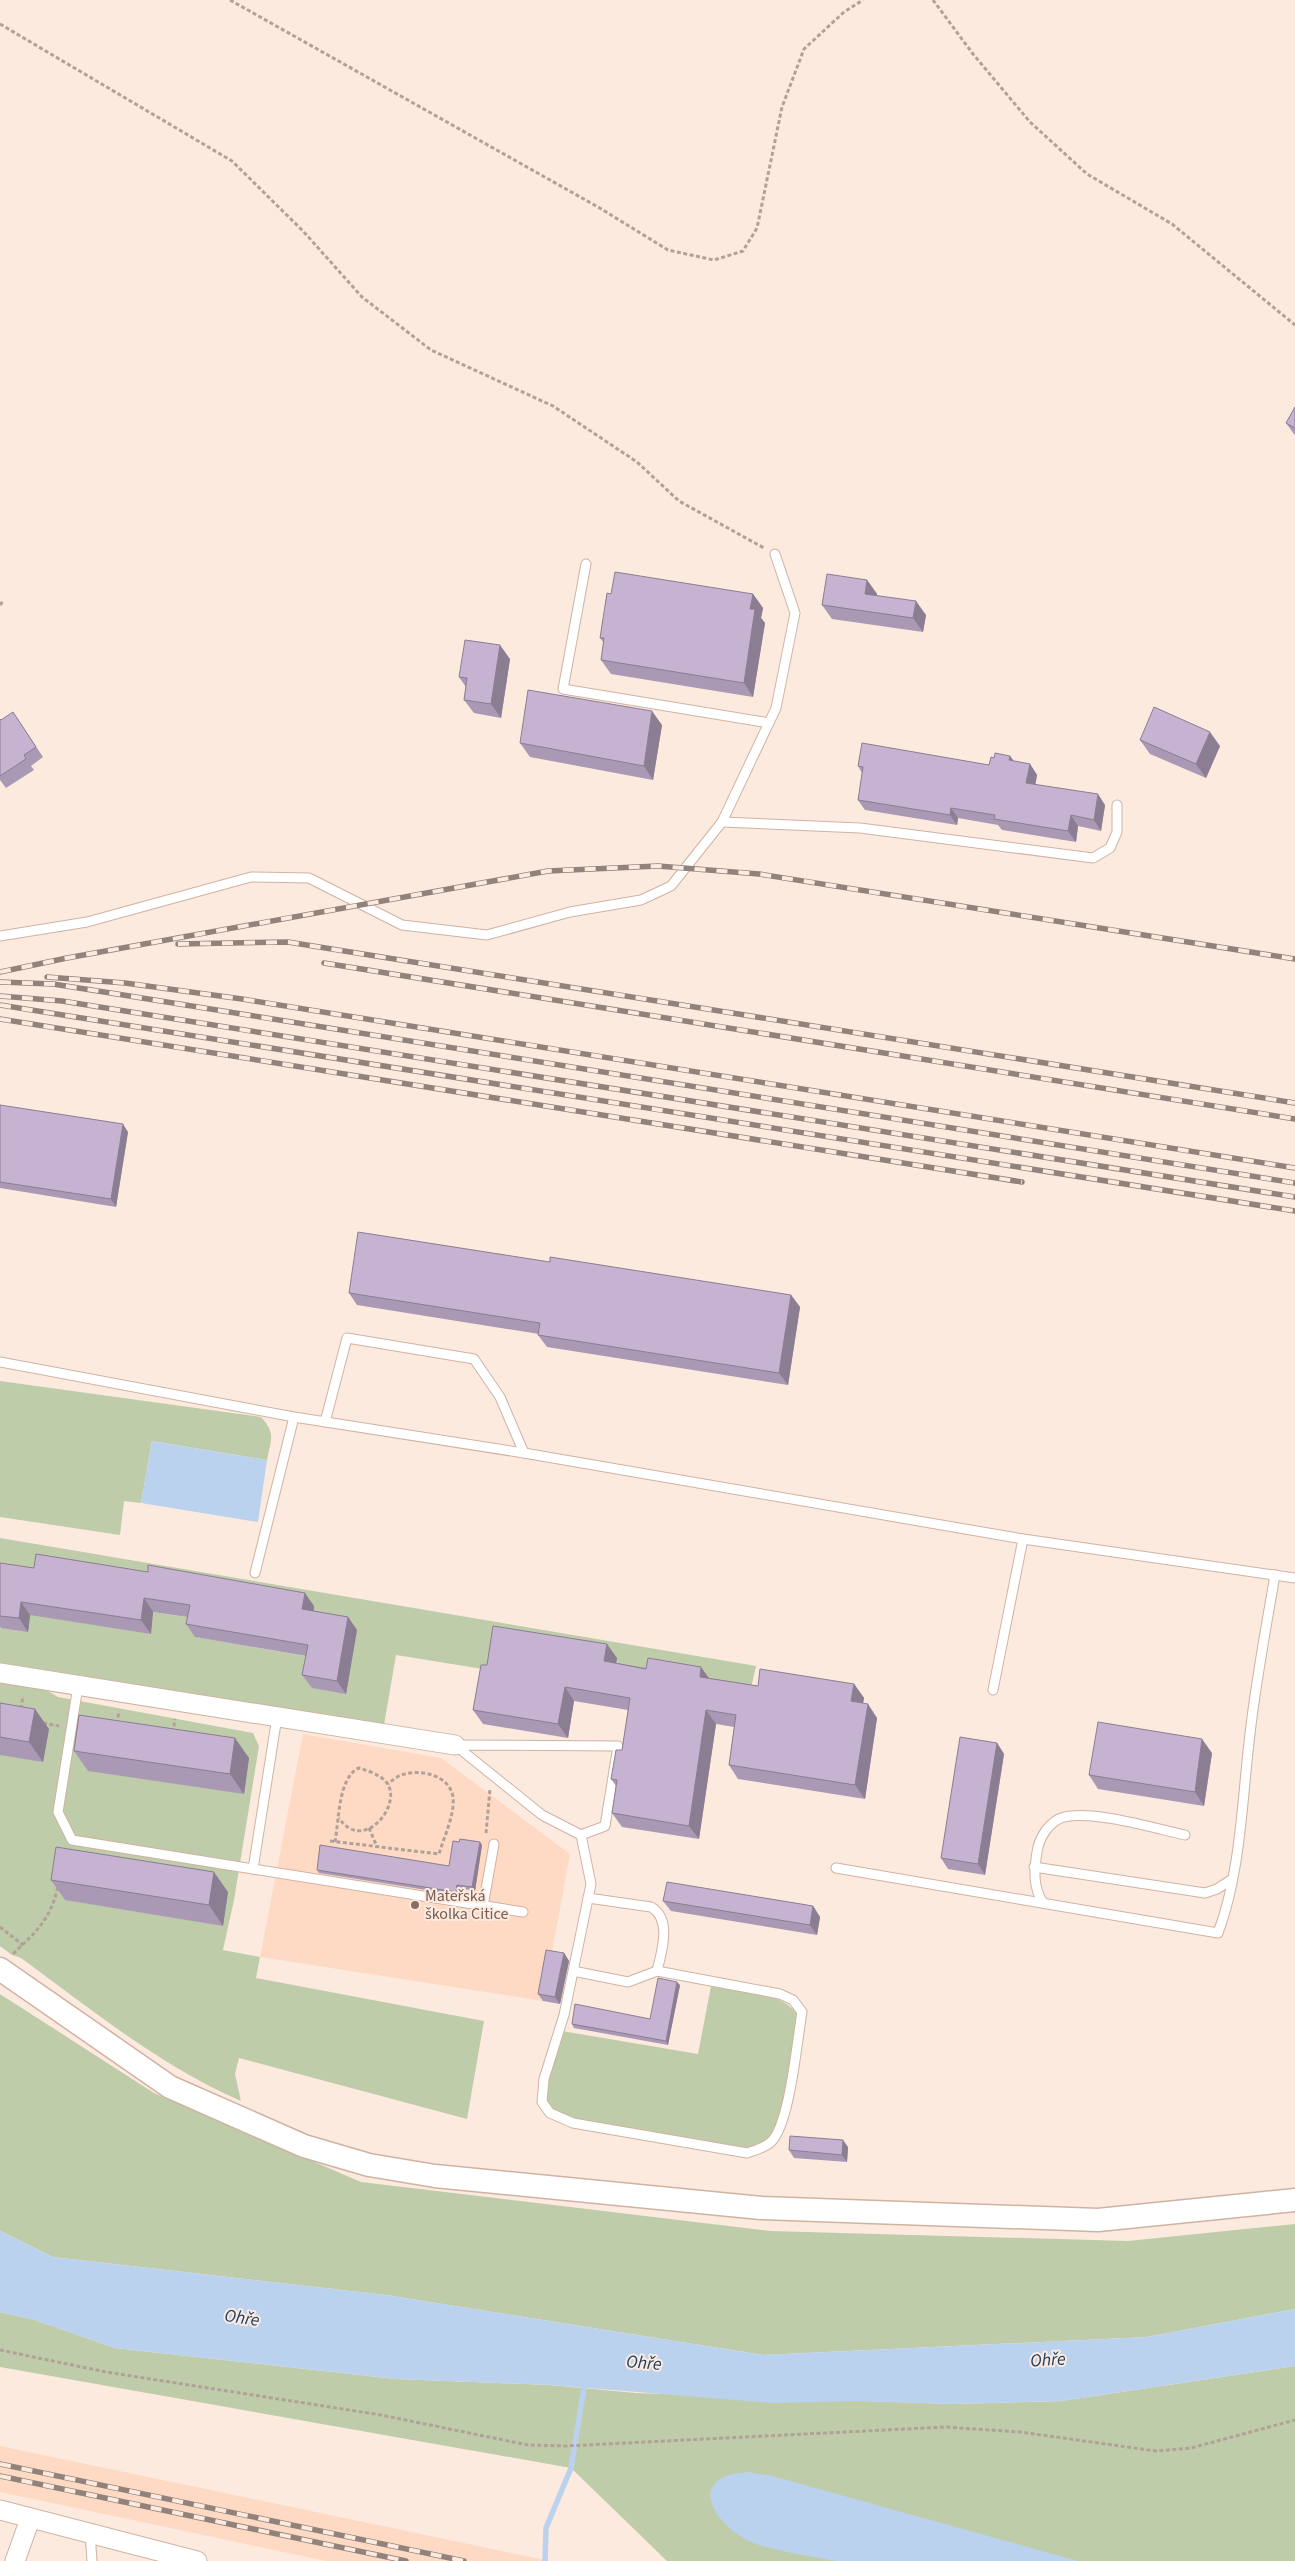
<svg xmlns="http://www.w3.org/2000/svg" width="1295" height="2561" font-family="'Source Sans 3',sans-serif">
<rect width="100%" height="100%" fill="#fceadf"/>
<g fill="#fedac4">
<path d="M303 1734 441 1758 570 1854 543 2001 260 1957Z"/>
<path d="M0 2446 335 2516 550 2561H326L0 2492Z"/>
</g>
<g fill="#bfccaa" fill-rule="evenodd">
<path d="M0 1381 261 1417C276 1433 271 1440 267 1460L152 1441 141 1503 124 1501 120 1535 0 1517Z"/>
<path d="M0 1538 756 1666 749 1697 489 1670 396 1655 384 1725 0 1663ZM314 1606 305 1656 196 1637 199 1619 153 1612 151 1633 30 1614Z"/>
<path d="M0 1683 48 1691 58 1697 253 1733 259 1746 234 1900 223 1950 260 1957 256 1978 484 2021 467 2119 239 2058 235 2074 241 2101C160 2066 91 2009 21 1958L12 1955 0 1946Z"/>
<path d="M711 1986C738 1991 781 1991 797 2014 793 2041 786 2121 769 2138 763 2144 755 2146 748 2148L560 2116C554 2112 549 2109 547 2101 541 2084 557 2049 562 2031L698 2054Z"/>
<path d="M0 1994 154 2093 361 2182 771 2231 1128 2241 1295 2224V2309L1147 2337 763 2355 386 2295 53 2257 0 2231Z"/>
<path d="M0 2312 35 2320 115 2348 396 2379 550 2385 636 2393 952 2404 1061 2401 1295 2366V2561H667L571 2468 0 2367Z"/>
</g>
<g fill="#bbd2ef">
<path d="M152 1441 267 1460 258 1522 141 1503Z"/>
<path d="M0 2231 53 2257 386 2295 763 2355 1147 2337 1295 2309V2366L1061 2401 952 2404 856 2401 772 2403 550 2385 396 2379 115 2348 35 2320 0 2312Z"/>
<path d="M748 2472 772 2476 1078 2561C1023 2561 969 2561 915 2561 890 2561 864 2561 839 2561 822 2559 760 2548 747 2540 709 2519 688 2476 748 2472Z"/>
</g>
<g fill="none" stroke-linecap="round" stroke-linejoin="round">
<path stroke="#bbd2ef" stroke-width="5.5" d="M545 2561 546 2528 571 2468 585 2382"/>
<g stroke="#cfb3a2" stroke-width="11">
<g id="service">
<path d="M586 564 563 689 769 723"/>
<path d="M722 822 860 828 1093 858 1110 848 1117 832V805"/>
<path d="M0 936 87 922 251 877 309 878 402 925 487 935 570 912 641 900 671 886 722 822 776 708 795 613 775 554"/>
<path d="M0 1362 294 1417 524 1453 1023 1539 1295 1578"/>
<path d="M325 1422 347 1338 474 1359 500 1397 524 1453"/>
<path d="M255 1573 294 1417"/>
<path d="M78 1686 58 1812 72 1840 253 1869 277 1717"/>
<path d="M993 1690 1023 1539"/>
<path d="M455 1745 618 1746 605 1826 581 1835 542 1815Z"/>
<path d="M1034 1867 1205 1893 1217 1889 1231 1880"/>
<path d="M836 1868 1218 1933C1241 1872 1242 1799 1250 1734 1256 1680 1266 1628 1275 1575"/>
<path d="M253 1869 523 1912"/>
<path d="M588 1898 651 1907C672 1919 662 1951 657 1971"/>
<path d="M1043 1903C1033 1887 1034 1871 1037 1852 1039 1838 1049 1821 1064 1817 1093 1810 1154 1828 1185 1835"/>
<path d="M483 1906 494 1844"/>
<path d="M573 1971 628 1982 657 1971 780 1994 793 2000 802 2012C797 2040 790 2124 771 2142 764 2148 756 2150 747 2153L573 2123 550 2113 542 2102 544 2079 564 2015 591 1884 581 1835"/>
<path d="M90 2533 92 2561"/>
</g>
</g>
<g stroke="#cfb3a2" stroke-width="21">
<g id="minor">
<path d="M0 1673 455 1745"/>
<path d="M0 2510 197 2561"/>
<path d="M15 2561 30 2519"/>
</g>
</g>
<g stroke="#cfb3a2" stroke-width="25">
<path id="tertiary" d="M0 1969 170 2087 304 2146 369 2165 435 2176 761 2208 1098 2220 1295 2200"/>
</g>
<g stroke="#b1a299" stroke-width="3" stroke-dasharray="4 2.5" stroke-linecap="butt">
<path d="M230 0 598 207 668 250 714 260 743 251 757 228 782 107 804 49 844 12 863 0"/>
<path d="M933 0 973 54 1030 122 1087 174 1172 224 1295 325"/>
<path d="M0 24 232 161 303 231 362 297 431 350 553 406 637 462 679 501 764 548"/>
<path d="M0 605 3 601"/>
<path d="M21 1709 23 1696"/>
<path d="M43 1723 59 1726"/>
<path d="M117 1724 119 1711"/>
<path d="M173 1733 175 1719"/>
<path d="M369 1828 377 1847"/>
<path d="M486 1833 490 1789"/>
<path d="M330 1841 439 1854C444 1837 455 1814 453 1797 450 1776 422 1769 405 1774 398 1775 393 1780 388 1784"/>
<path d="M335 1842C339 1821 338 1777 359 1768 369 1771 381 1775 387 1783 403 1805 363 1854 339 1818"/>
<path d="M0 1927 23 1945"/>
<path d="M13 1954C36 1932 51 1919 58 1886"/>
<path d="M0 2350 106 2372 381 2415 528 2445 566 2446 945 2427 1020 2432 1156 2451 1191 2448 1295 2420"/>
</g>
<use href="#service" stroke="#fff" stroke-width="9"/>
<use href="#minor" stroke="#fff" stroke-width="19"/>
<use href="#tertiary" stroke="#fff" stroke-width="22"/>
<g stroke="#91837b" stroke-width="5.5">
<g id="rail">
<path d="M178 944 288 942 1295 1103"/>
<path d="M324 963 1295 1119"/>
<path d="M0 972 67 958 548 871 658 866 759 874 1295 959"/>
<path d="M47 977 125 983 242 999 1295 1168"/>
<path d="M0 982 53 984 117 994 1295 1183"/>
<path d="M0 996 62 1001 1295 1197"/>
<path d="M0 1005 1295 1211"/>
<path d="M0 1019 1022 1182"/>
<path d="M0 2464 464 2561"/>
<path d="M0 2476 406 2561"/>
</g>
</g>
<use href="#rail" stroke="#fceadf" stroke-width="4" stroke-dasharray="11" stroke-linecap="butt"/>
</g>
<g fill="#aa99b4">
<path d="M1295 407V435L1294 434 1286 423Z"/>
<path d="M867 580 877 594V596L926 615 923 632 832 619 822 605Z"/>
<path d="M611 594H753L763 608 761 618 765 623 753 697 611 674 601 660 604 643 600 638Z"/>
<path d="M510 659 501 718 474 713 464 700 466 687 459 677Z"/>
<path d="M13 712 43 757 31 766 34 770 6 788 0 780V719L1 720Z"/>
<path d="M662 725 653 780 530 757 520 743Z"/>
<path d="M1140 740 1220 746 1206 778 1150 754Z"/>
<path d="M1010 756 1014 761 1030 764 1037 775 1035 784 1105 805 1101 831 1078 826 1076 842 1002 830 998 825 958 818 957 825 865 810 858 800 862 773 858 766 989 765 994 758Z"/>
<path d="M0 1105 128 1132 116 1207 0 1188Z"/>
<path d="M550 1262 791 1295 800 1307 788 1385 547 1347 538 1335 539 1334 357 1305 349 1293Z"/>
<path d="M0 1563 34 1568 148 1572 314 1606V1611L348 1617 357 1630 346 1694 312 1688 302 1675 306 1656 195 1637 186 1624 187 1617 153 1612 151 1634 30 1615 28 1632 1 1628 0 1626Z"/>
<path d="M617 1658 616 1663 758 1686 854 1684 864 1698 863 1703 877 1718 865 1799 738 1779 729 1765 734 1727 716 1724 699 1839 622 1827 612 1813 616 1786 611 1779 622 1750 628 1710 574 1701 568 1738 483 1724 473 1710 487 1665Z"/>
<path d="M0 1703 49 1729 43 1762 0 1755Z"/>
<path d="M997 1743 1004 1754 985 1875 948 1869 941 1858Z"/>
<path d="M74 1751 249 1758 244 1794 88 1771Z"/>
<path d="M1212 1753 1204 1806 1098 1789 1089 1775Z"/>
<path d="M482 1845 475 1891 459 1888 458 1895 319 1873 317 1870 449 1866Z"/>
<path d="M51 1880 228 1892 223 1926 65 1900Z"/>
<path d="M663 1901 813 1906 820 1917 817 1935 671 1911Z"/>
<path d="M564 1953 569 1961 560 2004 543 2001 538 1994Z"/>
<path d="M680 1985 668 2045 574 2028 572 2024 650 2019Z"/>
<path d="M848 2147 847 2162 794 2158 789 2150Z"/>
</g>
<g fill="#8b7d92">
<path d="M867 580 877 594 875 608 865 594Z"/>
<path d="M753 594 763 608 761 618 765 623 753 697 744 683 750 609Z"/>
<path d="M916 601 926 615 923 632 913 618Z"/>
<path d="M500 645 510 659 501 718 491 704Z"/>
<path d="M652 711 662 725 653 780 644 766Z"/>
<path d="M1210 732 1220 746 1206 778 1196 764Z"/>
<path d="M1010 756 1017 766 1009 760Z"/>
<path d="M1030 764 1037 775 1034 794 1026 783Z"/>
<path d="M1098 794 1105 805 1101 831 1094 820Z"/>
<path d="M951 808 958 818 957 825 950 815Z"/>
<path d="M1071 815 1078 826 1076 842 1068 831Z"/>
<path d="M123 1124 128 1132 116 1207 111 1199Z"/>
<path d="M791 1295 800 1307 788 1385 779 1373Z"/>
<path d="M305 1593 314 1606 312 1622 302 1609Z"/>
<path d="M144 1598 153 1612 151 1634 141 1620Z"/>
<path d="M21 1602 30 1615 28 1632 19 1618Z"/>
<path d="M348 1617 357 1630 346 1694 337 1681Z"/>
<path d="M607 1644 617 1658 614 1675 604 1661Z"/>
<path d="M701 1667 711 1681 700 1677Z"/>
<path d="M854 1684 864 1698 861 1715 851 1701Z"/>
<path d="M565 1687 574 1701 568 1738 558 1724Z"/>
<path d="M868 1704 877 1718 865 1799 855 1785Z"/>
<path d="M35 1709 49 1729 43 1762 29 1742Z"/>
<path d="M706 1710 716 1724 699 1839 689 1826Z"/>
<path d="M235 1738 249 1758 244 1794 230 1774Z"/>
<path d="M1202 1739 1212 1753 1204 1806 1195 1792Z"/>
<path d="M997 1743 1004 1754 985 1875 978 1864Z"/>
<path d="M480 1842 482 1845 475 1891 472 1887Z"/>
<path d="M214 1872 228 1892 223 1926 209 1905Z"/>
<path d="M457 1885 459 1888 458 1895 456 1892Z"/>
<path d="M813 1906 820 1917 817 1935 810 1925Z"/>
<path d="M564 1953 569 1961 560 2004 555 1997Z"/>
<path d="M677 1982 680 1985 668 2045 666 2041Z"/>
<path d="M843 2140 848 2147 847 2162 842 2155Z"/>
</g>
<g fill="#c6b2d1" stroke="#8b7d92">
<path d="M1295 407V428L1286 423Z"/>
<path d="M615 572 753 594 750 609H755L744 683 601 660 604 638H600L607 593 611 594Z"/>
<path d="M827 574 867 580 865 594 916 601 913 618 822 605Z"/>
<path d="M465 640 500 645 491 704 464 700 467 678 459 677Z"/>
<path d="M528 690 652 711 644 766 520 743Z"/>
<path d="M1154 707 1210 732 1196 764 1140 740Z"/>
<path d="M13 712 36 747 24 755 26 759 0 776V719L1 720Z"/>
<path d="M862 743 989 765 991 757 994 758 995 753 1010 756 1009 760 1030 764 1026 783 1098 794 1094 820 1071 815 1068 831 994 819 995 815 951 808 950 815 858 800 863 767 858 766Z"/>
<path d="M0 1105 123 1124 111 1199 0 1182Z"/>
<path d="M358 1232 550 1262V1257L791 1295 779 1373 538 1335 540 1323 349 1293Z"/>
<path d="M36 1554 148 1572V1565L305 1593 302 1609 348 1617 337 1681 302 1675 308 1645 186 1624 190 1605 144 1598 141 1620 21 1602 19 1618 0 1616V1563L34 1568Z"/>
<path d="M493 1626 607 1644 604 1661 646 1669 648 1658 701 1667 700 1677 758 1686 760 1669 854 1684 851 1701 868 1704 855 1785 729 1765 736 1715 706 1710 689 1826 612 1813 617 1780 611 1779 616 1750H622L630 1698 565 1687 558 1724 473 1710 481 1665H487Z"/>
<path d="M0 1703 35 1709 29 1742 0 1737Z"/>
<path d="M79 1715 235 1738 230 1774 74 1751Z"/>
<path d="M1098 1722 1202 1739 1195 1792 1089 1775Z"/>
<path d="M960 1737 997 1743 978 1864 941 1858Z"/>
<path d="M460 1839 480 1842 472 1887 457 1885 456 1892 317 1870 320 1845 449 1866 453 1841 459 1842Z"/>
<path d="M56 1847 214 1872 209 1905 51 1880Z"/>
<path d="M667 1882 813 1906 810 1925 663 1901Z"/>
<path d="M546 1950 564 1953 555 1997 538 1994Z"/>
<path d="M658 1978 677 1982 666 2041 572 2024 575 2004 650 2019Z"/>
<path d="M790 2136 843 2140 842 2155 789 2150Z"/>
</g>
<circle fill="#8d6e63" stroke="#fceadf" stroke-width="2" cx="415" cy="1905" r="5"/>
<g text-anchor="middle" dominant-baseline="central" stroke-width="4" stroke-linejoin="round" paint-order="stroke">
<g font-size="16" fill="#785e54" stroke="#fceadf" text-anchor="start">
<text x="425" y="1896">Mateřská<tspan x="425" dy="18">školka Citice</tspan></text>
</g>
<g font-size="18" font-style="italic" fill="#1c3d63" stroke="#fceadf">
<text transform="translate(242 2318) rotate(9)">Ohře</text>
<text transform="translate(1048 2360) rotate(-3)">Ohře</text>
<text transform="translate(644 2363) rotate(5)">Ohře</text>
</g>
</g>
</svg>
